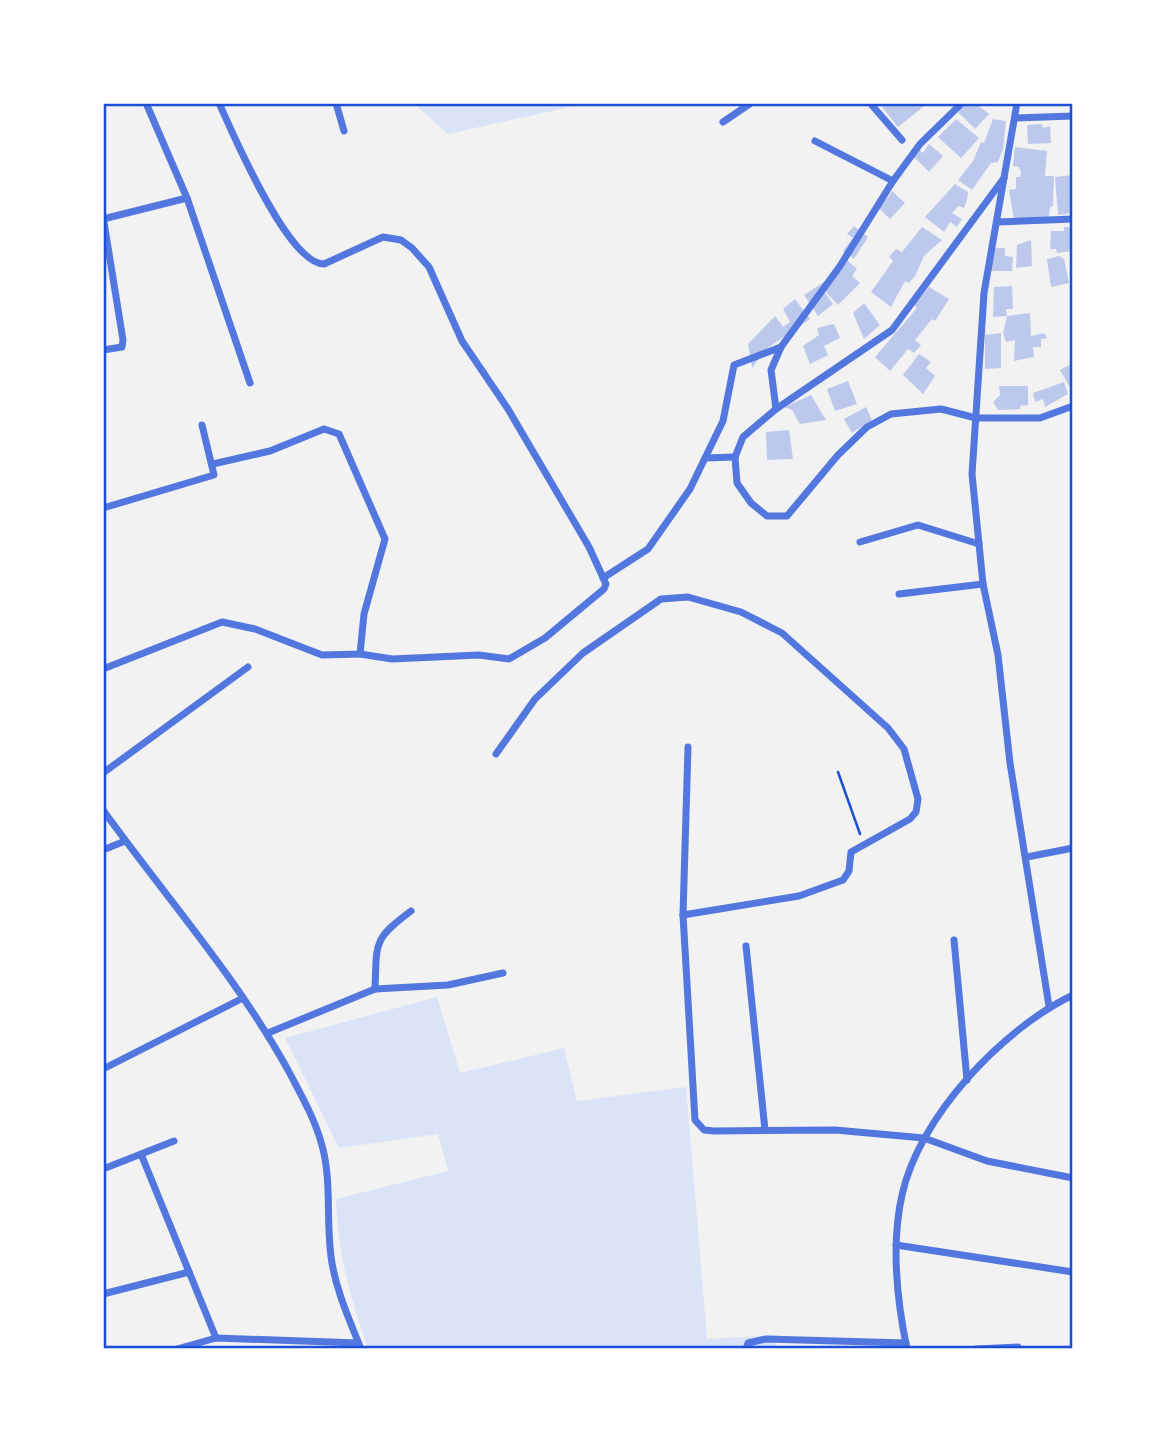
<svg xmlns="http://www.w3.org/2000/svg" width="1176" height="1452" font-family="'PT Sans Narrow',sans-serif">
<rect width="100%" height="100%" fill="#f2f2f2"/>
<g fill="#dbe4f7">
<path d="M413 103H588L448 134Z"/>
<path d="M437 997 460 1073 564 1048 577 1101 686 1087 707 1339 777 1335 776 1349H368C350 1296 338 1255 336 1199L448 1171 438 1134 339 1148 285 1038Z"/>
</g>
<g fill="#bdc9ec">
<path d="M879 103H928L898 127Z"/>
<path d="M964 103H975L989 114 975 129 958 112Z"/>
<path d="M956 119 979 138 961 158 938 137Z"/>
<path d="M993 119 1006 121 1003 149 998 162 991 163 972 190 958 180 973 161 981 142 984 143Z"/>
<path d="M1042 124 1043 128 1050 126 1051 143 1028 144 1027 125Z"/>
<path d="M929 144 943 156 929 172 910 153 915 147 923 153Z"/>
<path d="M1015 147 1047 151 1045 176H1054L1053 206 1050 207 1049 218 1014 220 1009 190 1016 189V177H1020L1021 172 1019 167 1013 166Z"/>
<path d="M1073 175V213L1058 215 1055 177Z"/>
<path d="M955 184 968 192 967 200 964 208 958 206 952 213 962 219 957 227 950 222 944 232 925 217Z"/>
<path d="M892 191 905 203 890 219 875 204 882 198H888Z"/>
<path d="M854 226 868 237 854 259 843 251 853 238 847 234Z"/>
<path d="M922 227 942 240 924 256 915 276 909 283 905 281 891 307 871 292 893 261 889 257 896 249 902 252Z"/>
<path d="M1064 227H1073V251L1057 253 1056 249H1050L1051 231H1064Z"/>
<path d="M1031 240 1032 266 1016 268 1017 245Z"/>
<path d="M995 248H1005V256L1013 257 1012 271H990Z"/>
<path d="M1059 256 1064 259 1069 283 1051 287 1047 259Z"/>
<path d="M847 260 857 269 852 276 860 283 838 305 820 286 833 304 818 316 804 295 830 278Z"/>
<path d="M1012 286 1013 309H1006L1007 316 993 317 994 287Z"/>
<path d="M929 287 949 299 935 321 932 319 915 340 921 345 914 353 908 349 890 371 875 357 917 308 914 305Z"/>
<path d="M795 299 810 319 766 349 752 368 748 344 775 316 783 327 790 322 783 309Z"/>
<path d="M864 303 880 325 864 339 853 313Z"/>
<path d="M1030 313 1031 336 1044 333 1047 338 1041 339V347H1033L1034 357 1014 361 1015 340 1006 342 1003 333 1007 316Z"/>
<path d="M834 324 840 338 824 346 828 355 810 364 803 346 819 335 817 328Z"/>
<path d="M1001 333V368L985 369V335Z"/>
<path d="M919 354 931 362 926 368 935 376 923 394 903 375Z"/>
<path d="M1073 363V393L1060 370Z"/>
<path d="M848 381 857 404 835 411 827 389Z"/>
<path d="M1064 382 1068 394 1045 407 1043 399 1035 402 1033 393Z"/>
<path d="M999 386H1028V405L1020 406 1021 409 998 410 993 402 1000 395Z"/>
<path d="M811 395 826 420 800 424 792 410 785 407Z"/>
<path d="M866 407 872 420 852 433 844 419Z"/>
<path d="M789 430 793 459 767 460 766 432Z"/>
</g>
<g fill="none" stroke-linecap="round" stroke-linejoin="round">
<path stroke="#1d4ed8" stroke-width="2.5" d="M838 772 860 834"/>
<g stroke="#5277de" stroke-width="7">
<path d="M146 103 187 198 250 383"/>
<path d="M219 103C233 134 288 264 324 264L383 237 401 240 412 248 429 267 462 341 508 409 589 547 606 584 604 589 545 638 509 659 479 655 392 659 360 654"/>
<path d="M336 103 344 131"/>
<path d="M870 103 902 140"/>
<path d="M1017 103 984 293 972 474 983 584 998 655 1010 763 1049 1006"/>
<path d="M1016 118 1073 116"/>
<path d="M723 122 751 103"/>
<path d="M815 141 893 181"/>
<path d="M1004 178 892 330 776 409 743 437 735 457 737 483 751 503 767 516H787L838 455 867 427 891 414 941 409 976 418H1040L1073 406"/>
<path d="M103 216 123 340 122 347 103 350"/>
<path d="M103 219 187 198"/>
<path d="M997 222 1073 219"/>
<path d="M776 409 771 370 781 347 840 266 893 181 920 144 962 103"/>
<path d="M705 458 723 421 734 365 781 347"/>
<path d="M103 508 214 475 202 425"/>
<path d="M860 542 918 525 979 544"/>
<path d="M603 578 648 549 690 489 705 458 735 457"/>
<path d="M899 594 983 584"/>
<path d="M103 669 222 622 255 629 322 655 360 654 364 614 385 539 339 434 324 429 270 451 213 464"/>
<path d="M688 747 683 915 695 1120 704 1130 714 1131 835 1130 924 1138 987 1161 1073 1178"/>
<path d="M496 754 535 699 583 653 661 599 688 597 741 612 782 633 888 728 904 749 918 799 916 812 910 819 851 852 849 871 843 880 799 896 683 915"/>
<path d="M103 773 248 667"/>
<path d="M103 810C165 896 236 976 288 1070 300 1093 314 1117 321 1142 333 1181 325 1224 332 1263 337 1293 350 1321 361 1349"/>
<path d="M103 850 125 841"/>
<path d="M1027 857 1073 848"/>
<path d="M954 940 967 1080"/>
<path d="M746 946 765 1130"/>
<path d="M375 989C377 943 372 940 411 911"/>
<path d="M268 1033 375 989 448 985 503 973"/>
<path d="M103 1069 243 998"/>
<path d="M141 1154 216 1338"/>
<path d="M103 1169 174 1141"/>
<path d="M896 1245 1073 1272"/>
<path d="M103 1294 189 1272"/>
<path d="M177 1349 216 1338 358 1343"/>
<path d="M746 1349 748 1343 766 1339 906 1343"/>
<path d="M907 1349C897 1301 891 1244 902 1195 919 1117 1002 1029 1073 995"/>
<path d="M976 1349 1018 1347"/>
</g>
</g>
<rect width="1176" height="1452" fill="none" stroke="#ffffff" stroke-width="210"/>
<rect x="105" y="105" width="966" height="1242" fill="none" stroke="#1d4ed8" stroke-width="2.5"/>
</svg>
